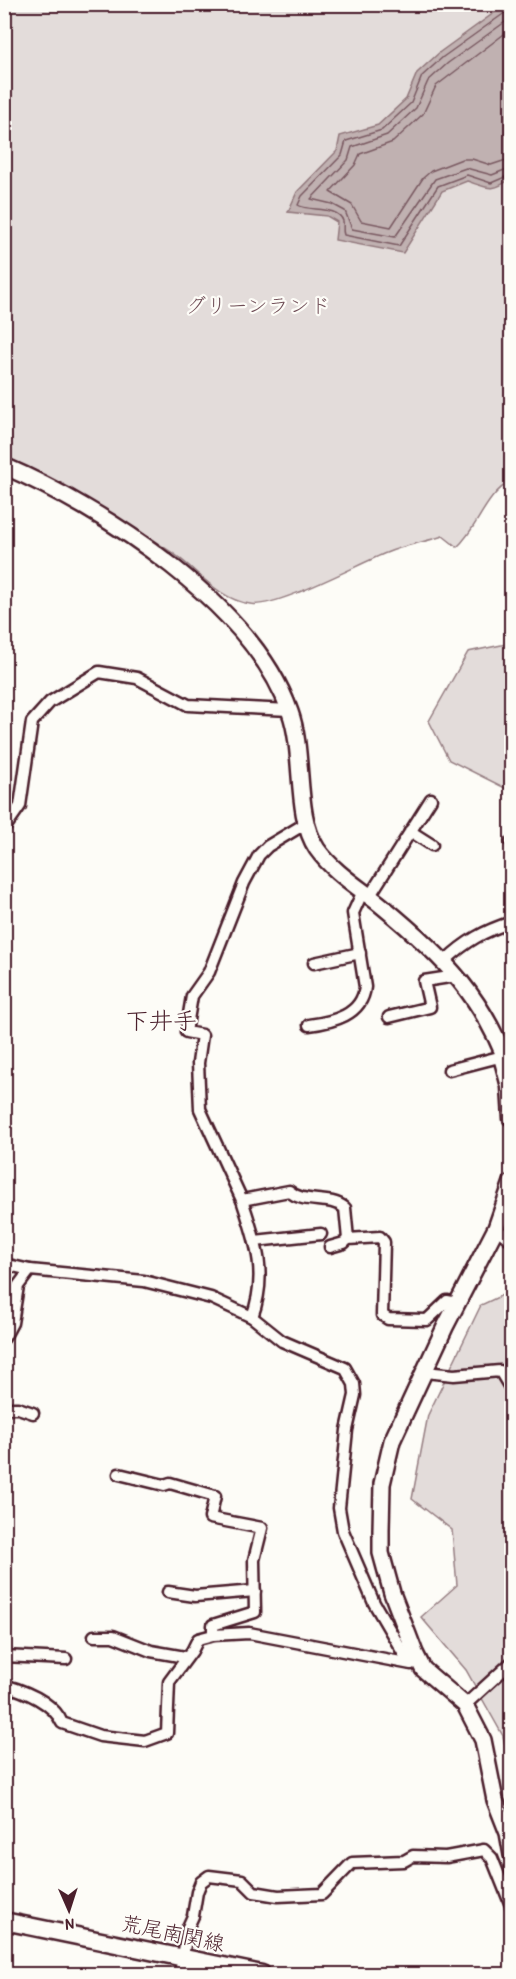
<svg xmlns="http://www.w3.org/2000/svg" width="516" height="1979" font-family="'Patrick Hand','Klee One',sans-serif">
<rect width="100%" height="100%" fill="#fdfcf7"/>
<filter id="ink" filterUnits="userSpaceOnUse"><feTurbulence type="fractalNoise" baseFrequency=".0167" numOctaves="2"/><feDisplacementMap in="SourceGraphic" scale="12" xChannelSelector="R" yChannelSelector="G"/><feConvolveMatrix kernelMatrix="1 2 1 2 8 2 1 2 1" color-interpolation-filters="sRGB"/></filter>
<g filter="url(#ink)">
<g fill="#e3dcda" stroke="#967e82" stroke-width="1.5">
<path d="M4 5H511V481C485 495 478 528 457 547L443 536C425 542 404 545 386 553 358 564 276 609 250 604 217 599 197 569 171 552 117 516 64 482 5 457Z"/>
<path d="M511 643H512L511 791 449 760 429 721 468 652Z"/>
<path d="M511 1291V1775L503 1736 466 1670 421 1617 457 1585 452 1530 412 1499 428 1415 481 1305Z"/>
</g>
<path fill="#c0b1b1" stroke="#91777b" stroke-width="1.5" d="M505 5H512L511 178C493 193 488 188 467 181L442 191 403 253 335 240 337 222 327 216 288 212 297 192 337 151 340 136 378 125 406 99 417 73 440 52Z"/>
<g fill="none" stroke-linecap="round" stroke-linejoin="round">
<g stroke="#795961" stroke-width="1.5">
<path d="M509 4 506 12 443 57 422 76 411 103 382 130 346 141 342 155 302 196 298 205C308 212 338 205 343 221 344 226 342 230 344 235L399 246 438 186 467 175 491 183 512 174"/>
<path d="M512 17 448 63 428 81 416 108 387 135 352 147 348 160 311 199 332 204 345 211 352 229 395 237 435 179 466 168 492 175 512 167"/>
<path d="M512 28 436 86 423 114 393 142 360 154 355 165 330 192 352 205 361 221 391 227 423 178 431 171 462 159H472L491 165 512 158"/>
</g>
<g stroke="#4a1f2b" stroke-width="15">
<g id="street">
<path d="M4 829 20 806 32 722 50 702 99 672 137 678 188 705 290 710"/>
<path d="M410 831 432 845"/>
<path d="M511 842 512 843"/>
<path d="M369 897 431 799"/>
<path d="M445 961C466 941 484 931 512 922"/>
<path d="M314 963 360 953"/>
<path d="M389 1017 430 1007 424 981 456 976"/>
<path d="M309 1025C333 1022 362 1015 365 987L353 913 363 891"/>
<path d="M449 1070 499 1057 507 1087 509 1119 512 1120"/>
<path d="M242 1200 200 1109 198 1063 202 1035 186 1032 192 996 209 972 244 883 259 855 268 846 308 822"/>
<path d="M496 1228 512 1241"/>
<path d="M255 1241 321 1234"/>
<path d="M330 1247 344 1243 348 1239"/>
<path d="M4 1264 30 1270 144 1281 211 1298 252 1317 282 1341 345 1368 354 1384 355 1395 347 1430 339 1508 343 1531 374 1603 409 1663"/>
<path d="M252 1317C268 1274 256 1242 242 1200L289 1191C304 1205 329 1195 345 1208L348 1239 380 1237 384 1242 382 1315 388 1319 427 1320 447 1301 458 1303"/>
<path d="M4 1338 12 1323 18 1286 30 1270"/>
<path d="M425 1372 454 1375 500 1371 512 1391"/>
<path d="M4 1408H18L33 1413"/>
<path d="M119 1474 164 1485 170 1483 215 1496 210 1518 262 1528 254 1560 255 1612 213 1625V1635"/>
<path d="M168 1592 195 1596 255 1591"/>
<path d="M94 1636H113L151 1651 185 1657"/>
<path d="M4 1656 66 1659"/>
<path d="M4 1685C25 1691 54 1703 62 1723L100 1736 145 1741 167 1733 169 1682 192 1651 198 1639 213 1635 249 1633 411 1664"/>
<path d="M465 1705 512 1662"/>
<path d="M180 1974 188 1927 193 1916 197 1892 201 1882 209 1876 242 1880 254 1892 278 1896 322 1894 352 1863 404 1861 413 1856 446 1857 484 1850 492 1858 512 1908"/>
</g>
</g>
<g stroke="#4a1f2b" stroke-width="20">
<g id="secondary">
<path d="M4 466C104 509 253 605 290 712 305 753 294 815 317 849 334 873 360 888 382 906 444 957 485 998 512 1076"/>
<path d="M512 1182 496 1228 445 1327 392 1441 382 1484 381 1530V1553L392 1593 415 1653 423 1669 465 1705 483 1740 495 1800 508 1833 512 1855"/>
</g>
</g>
<g stroke="#4a1f2b" stroke-width="21">
<path id="primary" d="M4 1921 262 1974"/>
</g>
<use href="#street" stroke="#fdfcf7" stroke-width="10"/>
<use href="#secondary" stroke="#fdfcf7" stroke-width="15"/>
<use href="#primary" stroke="#fdfcf7" stroke-width="16"/>
</g>
</g>
<g text-anchor="middle" dominant-baseline="central" stroke-width="4.5" stroke-linejoin="round" paint-order="stroke">
<g font-size="21" fill="#704e57" stroke="#fdfcf7">
<text x="258" y="305">グリーンランド</text>
</g>
<g font-size="21" fill="#4a1f2b" stroke="#fdfcf7">
<text transform="translate(173 1933) rotate(12)">荒尾南関線</text>
</g>
<g font-size="24" fill="#4a1f2b" stroke="#fdfcf7">
<text x="161" y="1020">下井手</text>
</g>
</g>
<rect width="516" height="1979" fill="none" stroke="#fdfcf7" stroke-width="24"/>
<rect x="12" y="12" width="492" height="1955" fill="none" stroke="#4a1f2b" stroke-width="2" filter="url(#ink)"/>
<g transform="translate(69 1910) rotate(177)" stroke="#fdfcf7" stroke-width="4.5" paint-order="stroke">
<path d="M0-4.5L10 22L0 15L-10 22Z" fill="#4a1f2b"/>
<text y="-9" font-size="16" font-weight="bold" text-anchor="middle" fill="#4a1f2b">N</text>
</g>
</svg>
